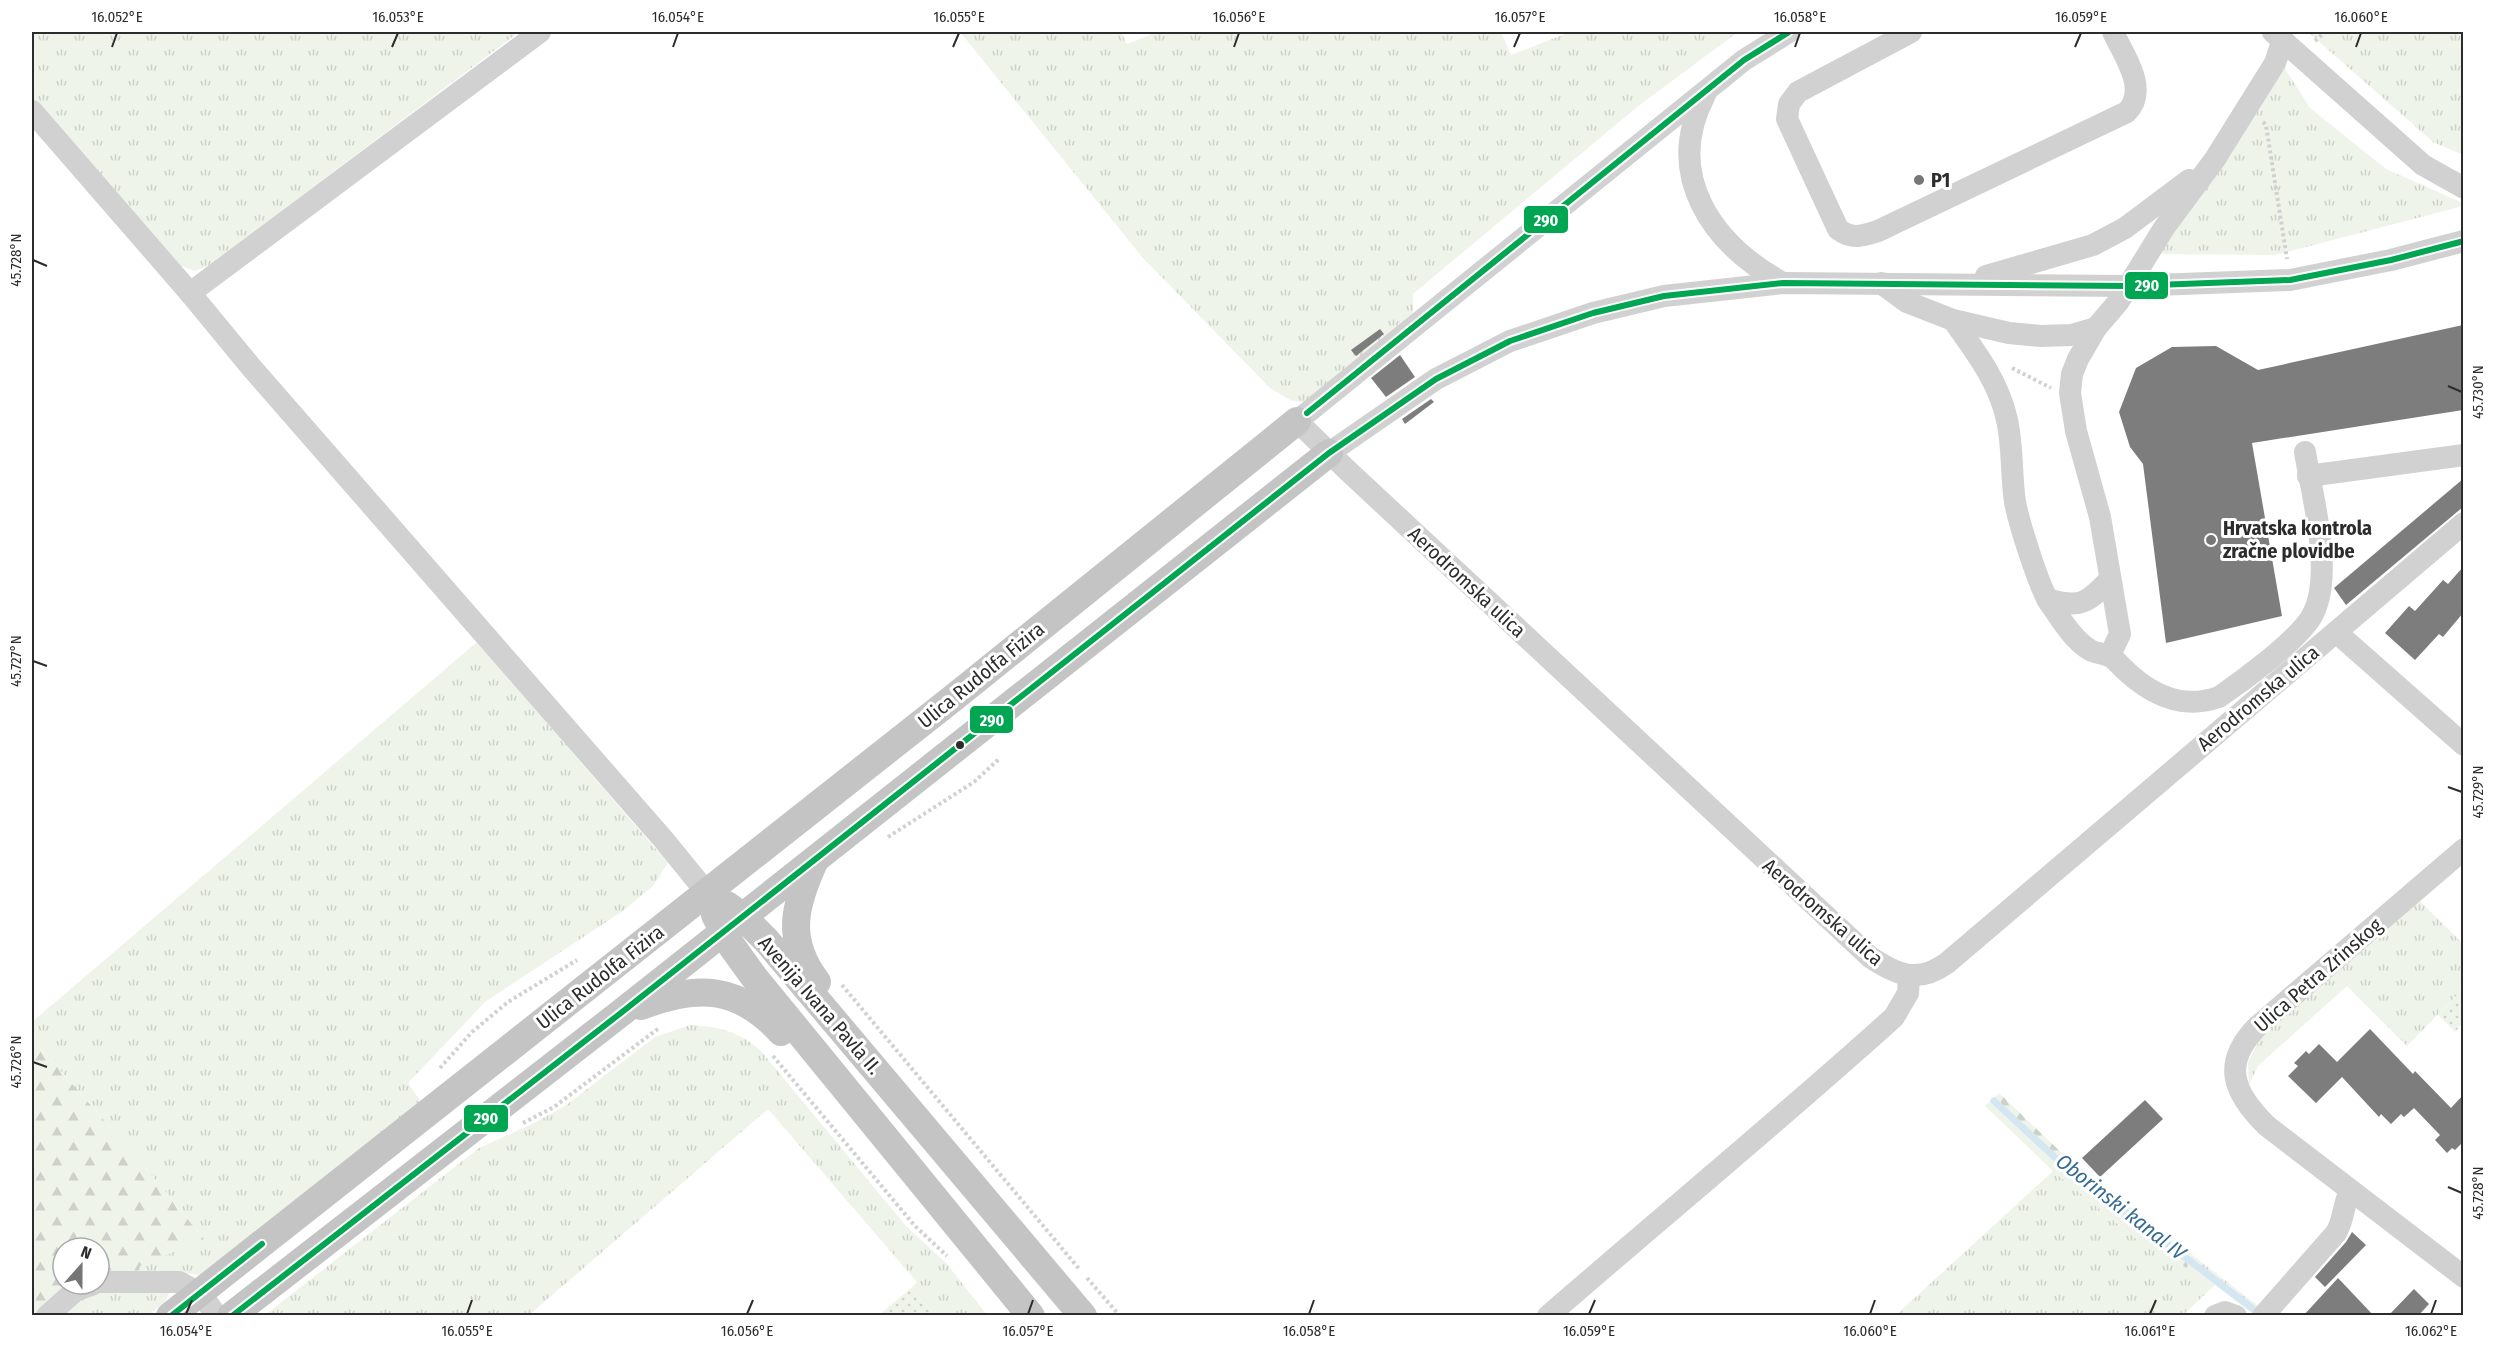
<svg xmlns="http://www.w3.org/2000/svg" width="2495" height="1347" font-family="'Fira Sans Condensed',sans-serif">
<defs>
<pattern id="grass-tufts" width="24" height="20" patternUnits="userSpaceOnUse" patternTransform="scale(1.5)"><rect width="24" height="20" fill="#eff4ea"/><path d="M3 7l-1-3M5 7V3M7 7l1-3M15 17l-1-3M17 17v-4M19 17l1-3" fill="none" stroke="#cdd1c9"/></pattern>
<pattern id="forest-firs" width="22" height="20" patternUnits="userSpaceOnUse" patternTransform="scale(1.5)"><rect width="22" height="20" fill="#eff4ea"/><path d="M5 1l3.5 6h-7zM16 11l3.5 6h-7z" fill="#cdd1c9"/></pattern>
<pattern id="garden-dots" width="8" height="8" patternUnits="userSpaceOnUse" patternTransform="scale(1.5)"><rect width="8" height="8" fill="#eff4ea"/><path d="M2 2h.1M6 6h.1" fill="none" stroke="#cdd1c9" stroke-width="1.8" stroke-linecap="round"/></pattern>
</defs>
<rect width="100%" height="100%" fill="#fff"/>
<g fill="url(#grass-tufts)">
<path d="M32 32H519L210 265 195 271 181 266 32 97Z"/>
<path d="M960 32H1121L1127 44 1152 34 1151 32H1501L1511 55 1570 32H1738L1637 107 1413 294V314L1305 402 1292 401 1270 388 1143 258Z"/>
<path d="M2308 32H2463V155L2433 142Z"/>
<path d="M2284 67 2310 108 2386 169 2463 203V206L2275 255 2158 254Z"/>
<path d="M477 642 668 863 653 886 623 911 485 1002 408 1083 421 1102 200 1275 179 1273 138 1276 139 1266 204 1239 143 1165 32 1038V1022Z"/>
<path d="M2419 900 2463 944V989L2407 1046 2347 986 2258 1066 2249 1085 2248 1062 2261 1037Z"/>
<path d="M690 1025C717 1026 741 1032 761 1051L906 1226 947 1264 987 1315H934L911 1288 917 1282 768 1109 529 1315H265L479 1148 532 1124 565 1106 655 1037Z"/>
<path d="M2053 1171 2139 1241 2144 1237 2186 1268 2195 1257 2270 1315H2254L2215 1285 2183 1315 1895 1316Z"/>
<path d="M97 1289 166 1290 169 1294 165 1302 148 1315 58 1316Z"/>
</g>
<g fill="url(#forest-firs)">
<path d="M32 1038 143 1165 204 1239 140 1266 138 1276 99 1272V1248H63V1284H74L40 1316 32 1315Z"/>
<path d="M1999 1093 2066 1157 2195 1257 2186 1268 2144 1237 2139 1241 2053 1171 1985 1106Z"/>
</g>
<g fill="url(#garden-dots)">
<path d="M2463 989V1023L2455 1032 2438 1015Z"/>
<path d="M911 1288 934 1315H879Z"/>
</g>
<g fill="none" stroke-linecap="round" stroke-linejoin="round">
<path stroke="#d4e6f2" stroke-width="7" d="M1994 1101 2062 1164 2252 1308"/>
</g>
<g fill="#7d7d7d">
<path d="M2463 325V410L2252 443 2282 616 2166 643 2143 464 2130 447 2119 412 2136 368 2172 347 2216 346 2258 370Z"/>
<path d="M1380 329 1384 334 1356 356 1351 350Z"/>
<path d="M1400 355 1415 377 1386 397 1371 378Z"/>
<path d="M1431 399 1434 402 1405 424 1402 419Z"/>
<path d="M2463 479V507L2346 605 2334 588Z"/>
<path d="M2463 567V613L2443 637 2439 634 2415 660 2385 633 2409 606 2415 611 2443 580 2448 584Z"/>
<path d="M2370 1029 2413 1074 2415 1071 2451 1108 2463 1095V1142L2455 1150 2452 1148 2447 1153 2435 1140 2440 1135 2414 1108 2404 1117 2401 1114 2391 1124 2381 1114 2379 1117 2342 1077 2316 1103 2288 1076 2298 1066 2294 1063 2306 1051 2309 1054 2319 1044 2337 1062Z"/>
<path d="M2145 1100 2163 1119 2100 1177 2082 1158Z"/>
<path d="M2352 1232 2366 1245 2325 1287 2315 1277 2346 1242Z"/>
<path d="M2338 1278 2374 1316H2303Z"/>
<path d="M2414 1289 2429 1304 2418 1316H2388Z"/>
</g>
<g fill="none" stroke-linecap="round" stroke-linejoin="round">
<g stroke="#d1d1d1" stroke-width="4" stroke-dasharray="3 3" stroke-linecap="butt">
<path d="M2315 41 2325 32"/>
<path d="M2263 122 2266 125 2287 259"/>
<path d="M2012 368 2051 388"/>
<path d="M888 837 974 782 1000 758"/>
<path d="M842 985 1080 1270"/>
<path d="M773 1056 915 1226 947 1256"/>
<path d="M440 1068 472 1032 508 1002 577 960"/>
<path d="M523 1123 554 1107 659 1028"/>
<path d="M1087 1278 1120 1316"/>
</g>
<g stroke="#d1d1d1" stroke-width="22">
<path d="M1789 32 1744 60 1297 421 1346 469 1870 957C1897 975 1918 984 1947 963L2464 523"/>
<path d="M1911 32 1798 92 1789 104 1787 119 1838 229C1852 240 1863 236 1878 231L2127 112C2149 89 2124 56 2113 32"/>
<path d="M2273 32 2423 165 2464 188"/>
<path d="M1705 95C1663 175 1712 244 1783 283"/>
<path d="M32 111 190 293 251 367 663 839 707 893"/>
<path d="M1986 276 2093 245 2125 228 2189 180"/>
<path d="M1881 283 1907 302 1953 320 2009 333 2041 336 2071 335 2096 328 2119 301 2164 228 2215 159 2275 63 2283 39"/>
<path d="M190 293 540 32"/>
<path d="M1953 320C1975 351 1999 382 2007 420 2013 447 2011 475 2015 502 2019 523 2038 584 2049 602 2060 618 2073 640 2090 650 2099 655 2107 652 2115 660 2143 690 2177 712 2219 697 2244 680 2294 643 2310 619 2336 580 2312 496 2305 452"/>
<path d="M2096 328 2078 359 2072 374 2070 393 2076 431 2100 517 2120 634 2110 655"/>
<path d="M1329 453 1436 379 1510 341 1593 313 1664 296 1783 283 2129 286 2290 280 2391 260 2464 241"/>
<path d="M2308 476 2464 455"/>
<path d="M2047 599C2080 609 2088 603 2110 579"/>
<path d="M2336 632 2464 745"/>
<path d="M2464 849 2259 1025C2221 1062 2232 1092 2267 1126L2464 1277"/>
<path d="M99 1282H179L200 1293 217 1316"/>
<path d="M47 1316 75 1291 94 1284"/>
<path d="M1548 1316C1663 1216 1781 1119 1894 1017L1908 993 1909 976"/>
<path d="M2215 1316 2225 1312 2236 1316"/>
<path d="M2263 1316 2336 1233C2344 1220 2343 1205 2350 1191"/>
</g>
<g stroke="#c4c4c4" stroke-width="28">
<path d="M815 860C794 905 785 940 817 982"/>
<path d="M727 905 742 916 766 940 1083 1316"/>
<path d="M715 915 731 945 754 977 1031 1316"/>
<path d="M641 1006C697 984 739 986 781 1032"/>
<path d="M170 1316 957 695 1297 421"/>
<path d="M231 1316 617 1016 1329 453"/>
</g>
<g stroke="#fff" stroke-width="10">
<g id="bus-1">
<path d="M1307 413 1744 60 1789 32"/>
<path d="M171 1316 262 1244"/>
<path d="M232 1316 617 1016 1329 453 1436 379 1510 341 1593 313 1664 296 1783 283 2129 286 2290 280 2391 260 2464 241"/>
</g>
</g>
<use href="#bus-1" stroke="#00a651" stroke-width="6"/>
</g>
<path fill="none" stroke="#2c2c2c" stroke-width="2" d="M112 47 117 33M392 47 398 33M673 47 678 33M953 47 959 33M1234 47 1239 33M1514 47 1520 33M1795 47 1800 33M2075 47 2081 33M2356 47 2361 33M33 260 47 266M2448 386 2462 392M33 661 47 666M2448 787 2462 792M33 1062 47 1067M2448 1187 2462 1193M186 1314 192 1300M467 1314 472 1300M747 1314 753 1300M1028 1314 1033 1300M1309 1314 1314 1300M1589 1314 1595 1300M1870 1314 1875 1300M2150 1314 2156 1300M2431 1314 2436 1300"/>
<g fill="#767676" stroke="#fff" stroke-width="2">
<circle cx="1919" cy="180" r="6"/>
<circle cx="2211" cy="540" r="6"/>
</g>
<circle fill="#2c2c2c" stroke="#fff" stroke-width="2" cx="960" cy="745" r="5"/>
<g text-anchor="middle" dominant-baseline="central" stroke-width="6" stroke-linejoin="round" paint-order="stroke">
<g font-size="20" font-weight="bold" fill="#2c2c2c" stroke="#fff" text-anchor="start">
<text x="1931" y="180">P1</text>
<text x="2223" y="528">Hrvatska kontrola<tspan x="2223" dy="23">zračne plovidbe</tspan></text>
</g>
<g font-size="20" fill="#2c2c2c" stroke="#fff">
<text transform="translate(1467 582) rotate(43)">Aerodromska ulica</text>
<text transform="translate(981 675) rotate(-39)">Ulica Rudolfa Fizira</text>
<text transform="translate(2258 698) rotate(-40)">Aerodromska ulica</text>
<text transform="translate(1823 912) rotate(41)">Aerodromska ulica</text>
<text transform="translate(2318 975) rotate(-41)">Ulica Petra Zrinskog</text>
<text transform="translate(600 977) rotate(-38)">Ulica Rudolfa Fizira</text>
<text transform="translate(820 1005) rotate(49)">Avenija Ivana Pavla II.</text>
</g>
<g font-size="21" font-style="italic" fill="#366c92" stroke="#fff">
<text transform="translate(2121 1207) rotate(38)">Oborinski kanal IV</text>
</g>
</g>
<g stroke="#fff" stroke-width="2">
<rect x="1523" y="205" width="46" height="29" rx="6" fill="#00a651"/>
<rect x="2124" y="271" width="45" height="29" rx="6" fill="#00a651"/>
<rect x="969" y="705" width="45" height="29" rx="6" fill="#00a651"/>
<rect x="463" y="1104" width="46" height="29" rx="6" fill="#00a651"/>
</g>
<g font-size="16" text-anchor="middle" font-weight="bold" fill="#fff">
<text x="1546" y="226">290</text>
<text x="2147" y="291">290</text>
<text x="992" y="726">290</text>
<text x="486" y="1124">290</text>
</g>
<rect width="2495" height="1347" fill="none" stroke="#ffffff" stroke-width="66"/>
<g transform="translate(81 1266) rotate(21)"><circle r="28" fill="#ffffff" stroke="#ababab" stroke-width="1.5"/>
<path d="M0-4.5L10 22L0 15L-10 22Z" fill="#767676"/>
<text y="-9" font-size="16" font-weight="bold" text-anchor="middle" fill="#2c2c2c">N</text>
</g>
<rect x="33" y="33" width="2429" height="1281" fill="none" stroke="#2c2c2c" stroke-width="2"/>
<g font-size="15" text-anchor="middle" fill="#2c2c2c">
<text x="117" y="22">16.052°E</text>
<text x="398" y="22">16.053°E</text>
<text x="678" y="22">16.054°E</text>
<text x="959" y="22">16.055°E</text>
<text x="1239" y="22">16.056°E</text>
<text x="1520" y="22">16.057°E</text>
<text x="1800" y="22">16.058°E</text>
<text x="2081" y="22">16.059°E</text>
<text x="2361" y="22">16.060°E</text>
<text transform="translate(16 260) rotate(-90)" y="5">45.728°N</text>
<text transform="translate(2478 392) rotate(-90)" y="5">45.730°N</text>
<text transform="translate(16 661) rotate(-90)" y="5">45.727°N</text>
<text transform="translate(2478 792) rotate(-90)" y="5">45.729°N</text>
<text transform="translate(16 1062) rotate(-90)" y="5">45.726°N</text>
<text transform="translate(2478 1193) rotate(-90)" y="5">45.728°N</text>
<text x="186" y="1336">16.054°E</text>
<text x="467" y="1336">16.055°E</text>
<text x="747" y="1336">16.056°E</text>
<text x="1028" y="1336">16.057°E</text>
<text x="1309" y="1336">16.058°E</text>
<text x="1589" y="1336">16.059°E</text>
<text x="1870" y="1336">16.060°E</text>
<text x="2150" y="1336">16.061°E</text>
<text x="2431" y="1336">16.062°E</text>
</g>
</svg>
